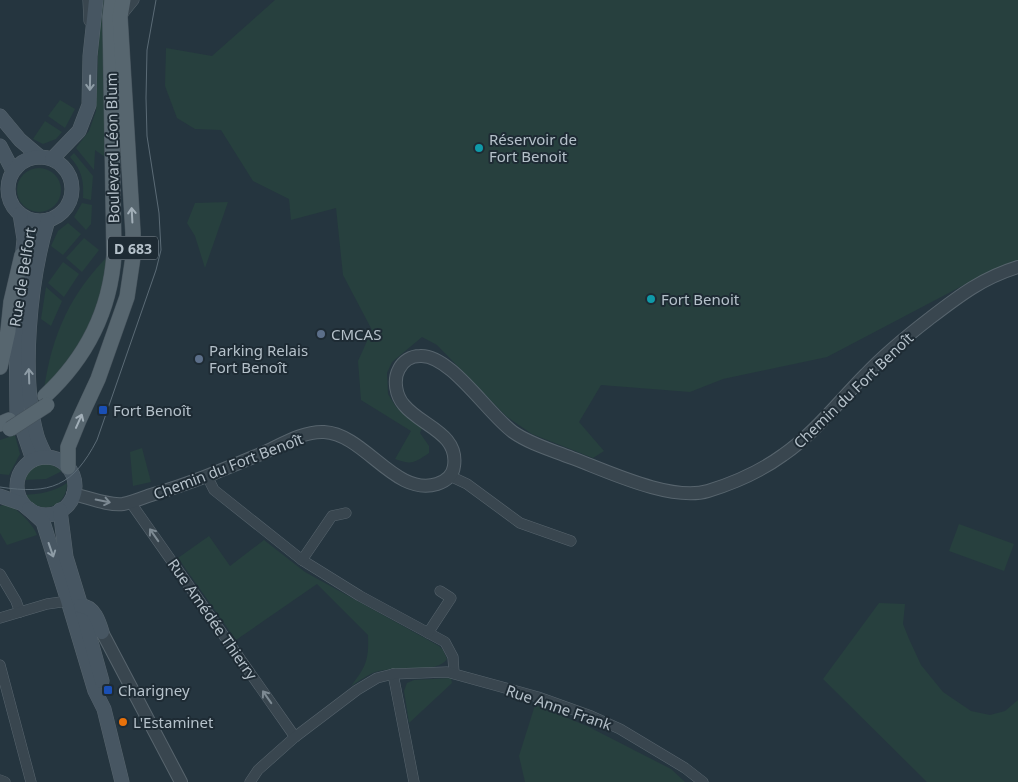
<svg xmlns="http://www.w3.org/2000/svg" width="1018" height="782" font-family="'Noto Sans',sans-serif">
<rect width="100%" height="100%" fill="#25353f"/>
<g fill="#27403e">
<path d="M100 0H108V159L95 150 94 170 76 148 89 131 96 111Z"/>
<path d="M275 0H1018V261L981 276 827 357 723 379 690 392 601 385 579 422 604 451 593 458 532 434 506 416 437 345 422 337 392 362 387 373 388 394 396 407 422 428 420 433 429 446V453C414 463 412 465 395 459L411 431 361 400 358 361 372 330 343 275 336 208 291 220 289 199 253 181 221 130 195 129 177 118 165 86 166 48 212 56Z"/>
<path d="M60 100 75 109 65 128 48 116Z"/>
<path d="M45 121 62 132 56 139 43 144 33 139Z"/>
<path d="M74 153 93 176 91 200 83 198C84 181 82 170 70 157Z"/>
<circle cx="39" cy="190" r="22"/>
<path d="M228 202 205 268 195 236 187 223 195 203Z"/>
<path d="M82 203 92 205 91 224 86 230 74 217Z"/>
<path d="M68 223 81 234 63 255 51 246 58 231Z"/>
<path d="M84 238 99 250 82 272 66 258Z"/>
<path d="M111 253 109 276 77 354 44 389C52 334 71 292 111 253Z"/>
<path d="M63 262 79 274 64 297 48 283Z"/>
<path d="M46 287 62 301 51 326 41 319Z"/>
<path d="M15 435 20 454 9 475 0 474V440Z"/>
<path d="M142 448 151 482 133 486 130 452Z"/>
<path d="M38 464C48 463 54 465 62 471L46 479 24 480 26 473Z"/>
<path d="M67 483C67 509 38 516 24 495 40 494 54 492 67 483Z"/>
<path d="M6 504C16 507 33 524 37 535L7 545 0 533V506Z"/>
<path d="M959 524 1014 544 1004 571 949 551Z"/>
<path d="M209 536 230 566 264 540 305 572 439 646 443 650 447 659C438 674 396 666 379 671 369 673 360 681 351 686 366 667 369 660 368 635L317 584 236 640 178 558Z"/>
<path d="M879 603 905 604 903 624 909 639 921 665 943 692 971 711 990 715 1005 711 1018 700V782H927L823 679Z"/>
<path d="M451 678 452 683 409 723 404 691 407 683 414 680Z"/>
<path d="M535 705 587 726 671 769 685 782H525L519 756Z"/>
</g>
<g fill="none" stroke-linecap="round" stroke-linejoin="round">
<g stroke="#57646d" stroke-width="11">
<g id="minor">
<path d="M88 0 89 21"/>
<path d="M121 16 134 0"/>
<path d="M207 476 214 490 302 560 360 596 445 642 453 657 454 673"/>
<path d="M450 476 467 484 520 523 571 541"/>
<path d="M132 501 133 506 295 737"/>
<path d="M302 560 332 516 346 513"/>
<path d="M0 574 16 601 20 612"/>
<path d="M0 618 47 604 68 601"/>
<path d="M428 633 451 598 440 591"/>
<path d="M0 665 31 782"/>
<path d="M393 674 414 782"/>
<path d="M0 780 5 782"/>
<path d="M250 782 258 770 295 737 357 690 377 678 393 674 447 672 538 697 591 716 620 729 685 768 703 782"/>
</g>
</g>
<g stroke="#57646d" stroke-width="14">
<g id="tertiary">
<path d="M73 494C87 497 109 506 123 504 134 502 144 497 154 494 192 483 227 468 263 453 281 445 303 431 324 432 365 434 395 497 437 484 446 481 453 475 454 466 459 433 421 426 404 405 396 396 393 380 399 369 403 361 411 356 420 356 450 354 488 414 513 432 530 444 552 450 572 458 607 471 671 502 708 491 734 483 761 471 783 455 815 433 839 401 866 374 886 353 907 336 929 319 959 296 982 278 1018 267"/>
<path d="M102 632 181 782"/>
</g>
</g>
<g stroke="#57646d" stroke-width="15">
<g id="secondary">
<path d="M0 116 20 140 40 157"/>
<path d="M0 146 13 171"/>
<circle cx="40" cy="189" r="32"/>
<path d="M52 159 79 131 89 105 90 56 96 0"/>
<path d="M20 214 24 239 16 326 17 413 33 460"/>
<path d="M46 457C43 450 39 443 37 436 20 376 30 280 48 220"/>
<circle cx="46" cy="486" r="29"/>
<path d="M0 496 23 504"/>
<path d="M29 509 43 522 68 601 95 691 104 709 122 782"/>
<path d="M60 510 66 557 81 606 102 681"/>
<path d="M81 606C94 606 99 622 102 632"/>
</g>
</g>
<g stroke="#45525b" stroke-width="16">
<g id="primary">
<path d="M0 367 8 331 11 302 22 255"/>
<path d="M45 396C87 357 110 311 114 255L110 17 112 0"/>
<path d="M0 424 9 420"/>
<path d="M68 467V447L79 420 98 379 127 297 133 257V233L120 17 123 0"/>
</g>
</g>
<use href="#minor" stroke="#39464f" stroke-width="10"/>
<use href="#tertiary" stroke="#39464f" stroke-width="12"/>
<use href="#secondary" stroke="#475662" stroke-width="14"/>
<use href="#primary" stroke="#57666f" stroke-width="15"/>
<path stroke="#5b6b76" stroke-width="1" d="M0 487C51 495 73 486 97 440L156 270 161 250 159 213 147 136 146 98 147 50 156 0"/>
<g stroke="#45525b" stroke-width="16" stroke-linecap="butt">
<path id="primary-bridge" d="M10 429 47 405"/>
</g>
<use href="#primary-bridge" stroke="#57666f" stroke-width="15"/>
</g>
<defs><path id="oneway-shaft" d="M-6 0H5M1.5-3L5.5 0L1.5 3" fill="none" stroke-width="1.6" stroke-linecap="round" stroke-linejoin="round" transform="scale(1.25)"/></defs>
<g stroke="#8e9ca6">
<use href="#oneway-shaft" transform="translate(90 83) rotate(91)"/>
<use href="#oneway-shaft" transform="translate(29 376) rotate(-92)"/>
<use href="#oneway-shaft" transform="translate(51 550) rotate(71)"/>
</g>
<g stroke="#a2afb8">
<use href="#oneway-shaft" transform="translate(132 215) rotate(-93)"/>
<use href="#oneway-shaft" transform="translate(79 421) rotate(-66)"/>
</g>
<g stroke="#7d8a93">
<use href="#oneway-shaft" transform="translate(103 501) rotate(11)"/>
<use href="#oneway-shaft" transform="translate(154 535) rotate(-125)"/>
<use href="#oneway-shaft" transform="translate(267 697) rotate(-125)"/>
</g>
<g fill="#0f9aa8" stroke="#1e2b34" stroke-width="2">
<circle cx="479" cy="148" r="5"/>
<circle cx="651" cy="299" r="5"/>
</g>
<g fill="#5c6f8a" stroke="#1e2b34" stroke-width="2">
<circle cx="321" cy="334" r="5"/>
<circle cx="199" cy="359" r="5"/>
</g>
<g fill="#1a4fb4" stroke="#1e2b34" stroke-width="2">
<rect x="98" y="405" width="10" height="10" rx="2.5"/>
<rect x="103" y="685" width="10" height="10" rx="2.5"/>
</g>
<circle fill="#e8710a" stroke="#1e2b34" stroke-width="2" cx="123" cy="722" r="5"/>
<g text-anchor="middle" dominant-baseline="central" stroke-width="4" stroke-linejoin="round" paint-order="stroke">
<rect fill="#1e2b34" stroke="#88949d" stroke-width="1" x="108" y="236.5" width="50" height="23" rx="4"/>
<g font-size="14" font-weight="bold" fill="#b5c1ca">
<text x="133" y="248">D 683</text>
</g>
<g font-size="15" fill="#b5c1ca" stroke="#1e2b34" text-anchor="start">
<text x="489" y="139">Réservoir de<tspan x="489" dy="17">Fort Benoit</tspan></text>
<text x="661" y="299">Fort Benoit</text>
<text x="331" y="334">CMCAS</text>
<text x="209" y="350">Parking Relais<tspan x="209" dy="17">Fort Benoît</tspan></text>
<text x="113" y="410">Fort Benoît</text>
<text x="118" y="690">Charigney</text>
<text x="133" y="722">L'Estaminet</text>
</g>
<g font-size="15" fill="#b5c1ca" stroke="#1e2b34">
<text transform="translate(112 148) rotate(-91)">Boulevard Léon Blum</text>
<text transform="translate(22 277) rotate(-81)">Rue de Belfort</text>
<text transform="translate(853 390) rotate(-44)">Chemin du Fort Benoît</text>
<text transform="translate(228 466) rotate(-21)">Chemin du Fort Benoît</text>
<text transform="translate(213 619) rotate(55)">Rue Amédée Thierry</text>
<text transform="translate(559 707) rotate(19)">Rue Anne Frank</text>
</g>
</g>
</svg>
